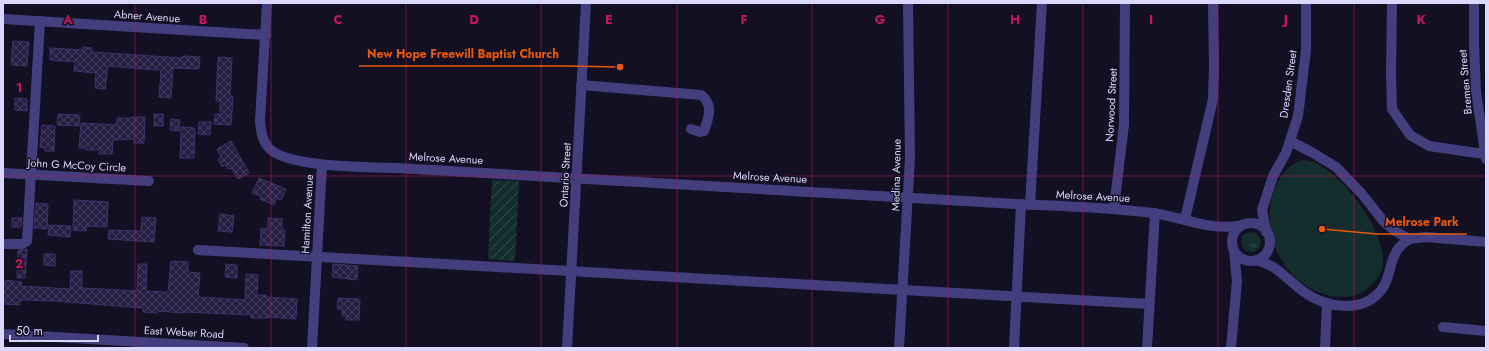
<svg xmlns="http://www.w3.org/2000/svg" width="1489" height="351" font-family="Jost,sans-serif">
<defs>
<pattern id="grass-tufts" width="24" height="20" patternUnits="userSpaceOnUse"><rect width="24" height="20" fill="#142d2d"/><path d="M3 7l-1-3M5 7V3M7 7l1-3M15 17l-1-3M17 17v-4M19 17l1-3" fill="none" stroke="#364b4c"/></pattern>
<pattern id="garden-furrows" width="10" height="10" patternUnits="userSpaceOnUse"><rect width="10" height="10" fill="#142d2d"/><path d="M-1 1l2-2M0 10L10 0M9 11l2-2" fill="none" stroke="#364b4c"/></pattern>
<pattern id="building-cross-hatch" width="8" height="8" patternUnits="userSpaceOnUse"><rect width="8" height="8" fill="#261e43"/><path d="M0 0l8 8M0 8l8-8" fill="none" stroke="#453e5f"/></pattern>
</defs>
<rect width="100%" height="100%" fill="#141024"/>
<circle fill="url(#grass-tufts)" cx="1251" cy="242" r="10"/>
<path fill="#142d2d" d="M1302 160C1305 160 1308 160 1311 161 1340 170 1392 237 1382 269 1380 277 1374 282 1368 288 1358 298 1344 298 1331 296 1283 286 1255 229 1277 184 1282 173 1290 164 1302 160Z"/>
<path fill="url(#garden-furrows)" d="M492 180 519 181 515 261 488 259Z"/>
<g fill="url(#building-cross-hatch)" stroke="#3f316e">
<path d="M13 41 29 42 27 66 11 65Z"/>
<path d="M82 47 92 48V52L183 58V56L200 57 199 69 173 68 171 98 159 97 161 70H157L108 66 105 89 95 88 96 73 74 71 75 62 50 60V48L82 50Z"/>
<path d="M218 57 232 58 230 96H233L231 125 214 124 215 114H220V101H216Z"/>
<path d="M15 98 27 99V111L15 110Z"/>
<path d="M58 114 80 115 79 126 57 125Z"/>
<rect x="154" y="114" width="9" height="12"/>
<path d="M131 117H145L144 143H134V139L113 140 112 154H99V150H86V148H79L81 123 116 125 117 118H130Z"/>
<path d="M171 119 180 120 179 131 170 130Z"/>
<path d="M199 122H211L210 135 198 134Z"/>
<path d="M42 125 55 126 54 151H45V148L40 147Z"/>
<path d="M181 127 195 128 194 158H180Z"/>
<path d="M231 141 249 173 238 179 231 168 228 169 225 165 222 167 218 159 221 157 217 149Z"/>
<path d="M259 178 286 189 281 200 276 198 274 205 260 199 261 196 252 193Z"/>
<path d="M74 200 108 202 107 227 87 226 86 231 73 230Z"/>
<path d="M36 203 48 204 47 229 34 228Z"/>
<path d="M220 214 234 216 232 232 218 231Z"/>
<path d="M142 217 156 218 154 242 108 239 109 230 141 231Z"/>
<path d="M12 218H22L21 227H12Z"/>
<path d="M268 218 282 219V230H285L284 246 260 245 261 228 268 229Z"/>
<path d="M49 225 71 226 70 237 48 235Z"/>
<path d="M27 249 25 278H17L18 250Z"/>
<path d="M44 254H55V266L44 265Z"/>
<path d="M171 261 188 262V272L200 273 198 297 245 300 246 274 258 275 257 295H266V297L297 299 296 319 269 317 268 318H251V315L185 312 184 313 157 311V313L143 312V308L55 301 20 300V305L3 304V280L22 282 21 286 70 289 71 271H82V288L137 291 138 264H147L146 291 168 292Z"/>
<path d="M226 264 237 265V278L225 277Z"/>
<path d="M333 264 358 266 357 280 332 277Z"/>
<path d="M338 298 360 299 359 320H346V316H342V309H337Z"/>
</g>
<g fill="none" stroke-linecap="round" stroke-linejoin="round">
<g stroke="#433f7f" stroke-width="10">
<path d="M267 3 260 121C261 131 262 140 268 147 284 168 371 167 398 168L1016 204C1062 206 1107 207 1153 213 1182 217 1213 232 1242 225"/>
<path d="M1392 3 1391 74 1392 109 1410 135 1429 146 1477 153H1486"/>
<path d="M1474 3V43L1476 92 1486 159"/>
<path d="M3 19 266 35"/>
<path d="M581 85 701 95C714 105 709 117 704 131L700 132 691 129"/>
<path d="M1290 141 1313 153 1336 167 1362 194 1384 222 1395 231 1409 239 1426 237 1486 242"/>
<path d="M3 173 149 181"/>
<path d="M1030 205 1042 3"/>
<path d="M1114 208 1124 124 1125 3"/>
<path d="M1185 219 1213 99 1214 66 1213 3"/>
<circle cx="1251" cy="242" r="19"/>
<path d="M1266 232 1262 210 1273 176 1286 153 1298 116 1306 50V3"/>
<path d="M3 244H22L27 241 40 21"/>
<path d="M198 250 1149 304"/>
<path d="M1256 260C1262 262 1268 264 1273 267 1284 274 1294 285 1304 292 1326 308 1364 314 1382 289 1391 277 1389 261 1398 249 1401 245 1405 242 1409 239"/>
<path d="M1443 327 1486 331"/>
<path d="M3 334 244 348"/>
<path d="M312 348 322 165"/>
<path d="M567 348 586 3"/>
<path d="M899 348 910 158 908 3"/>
<path d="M1014 348 1021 204"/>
<path d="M1147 348 1155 213"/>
<path d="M1231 348 1237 281 1234 251"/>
<path d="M1325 348 1327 303"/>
</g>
</g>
<path fill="none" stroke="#c2185b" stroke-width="1" stroke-opacity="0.55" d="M135 3V348M271 3V348M406 3V348M541 3V348M677 3V348M812 3V348M948 3V348M1083 3V348M1218 3V348M1354 3V348M3 176H1486"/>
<g text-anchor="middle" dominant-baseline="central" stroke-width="3" stroke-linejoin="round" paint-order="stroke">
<g font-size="11" fill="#dbd6fc" stroke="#141024">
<text transform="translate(147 16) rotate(4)">Abner Avenue</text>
<text transform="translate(1465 82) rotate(-95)">Bremen Street</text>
<text transform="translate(1288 84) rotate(-82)">Dresden Street</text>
<text transform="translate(1111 105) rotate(-87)">Norwood Street</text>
<text transform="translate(446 158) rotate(3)">Melrose Avenue</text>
<text transform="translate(77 165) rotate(3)">John G McCoy Circle</text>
<text transform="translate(565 175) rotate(-87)">Ontario Street</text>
<text transform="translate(896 175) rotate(-89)">Medina Avenue</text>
<text transform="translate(770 177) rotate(3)">Melrose Avenue</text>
<text transform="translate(1093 196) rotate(3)">Melrose Avenue</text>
<text transform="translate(307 214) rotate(-87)">Hamilton Avenue</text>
<text transform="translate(184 332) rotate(3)">East Weber Road</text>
</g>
</g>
<g font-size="13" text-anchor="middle" font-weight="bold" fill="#c2185b" stroke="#141024" stroke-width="3" stroke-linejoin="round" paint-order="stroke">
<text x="68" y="24">A</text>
<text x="203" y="24">B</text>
<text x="338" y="24">C</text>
<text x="474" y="24">D</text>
<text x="609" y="24">E</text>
<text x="744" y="24">F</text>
<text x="880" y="24">G</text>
<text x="1015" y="24">H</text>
<text x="1151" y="24">I</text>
<text x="1286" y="24">J</text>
<text x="1421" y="24">K</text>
<text x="19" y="92">1</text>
<text x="19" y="268">2</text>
</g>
<path fill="none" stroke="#e8590c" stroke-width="1.5" d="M620 67L567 66H359M1322 229L1377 234H1467"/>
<g fill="#e8590c" stroke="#141024" stroke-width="1.5">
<circle cx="620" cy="67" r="4"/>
<circle cx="1322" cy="229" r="4"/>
</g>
<g font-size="12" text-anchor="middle" font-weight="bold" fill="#e8590c" stroke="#141024" stroke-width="3" stroke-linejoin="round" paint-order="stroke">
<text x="463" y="58">New Hope Freewill Baptist Church</text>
<text x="1422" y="226">Melrose Park</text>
</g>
<rect width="1489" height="351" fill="none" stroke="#dbd6fc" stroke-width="8"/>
<path d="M10 335v6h88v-6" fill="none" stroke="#dbd6fc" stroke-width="2"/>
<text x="16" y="335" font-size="12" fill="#dbd6fc" stroke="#141024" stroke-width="3" paint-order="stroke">50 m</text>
</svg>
